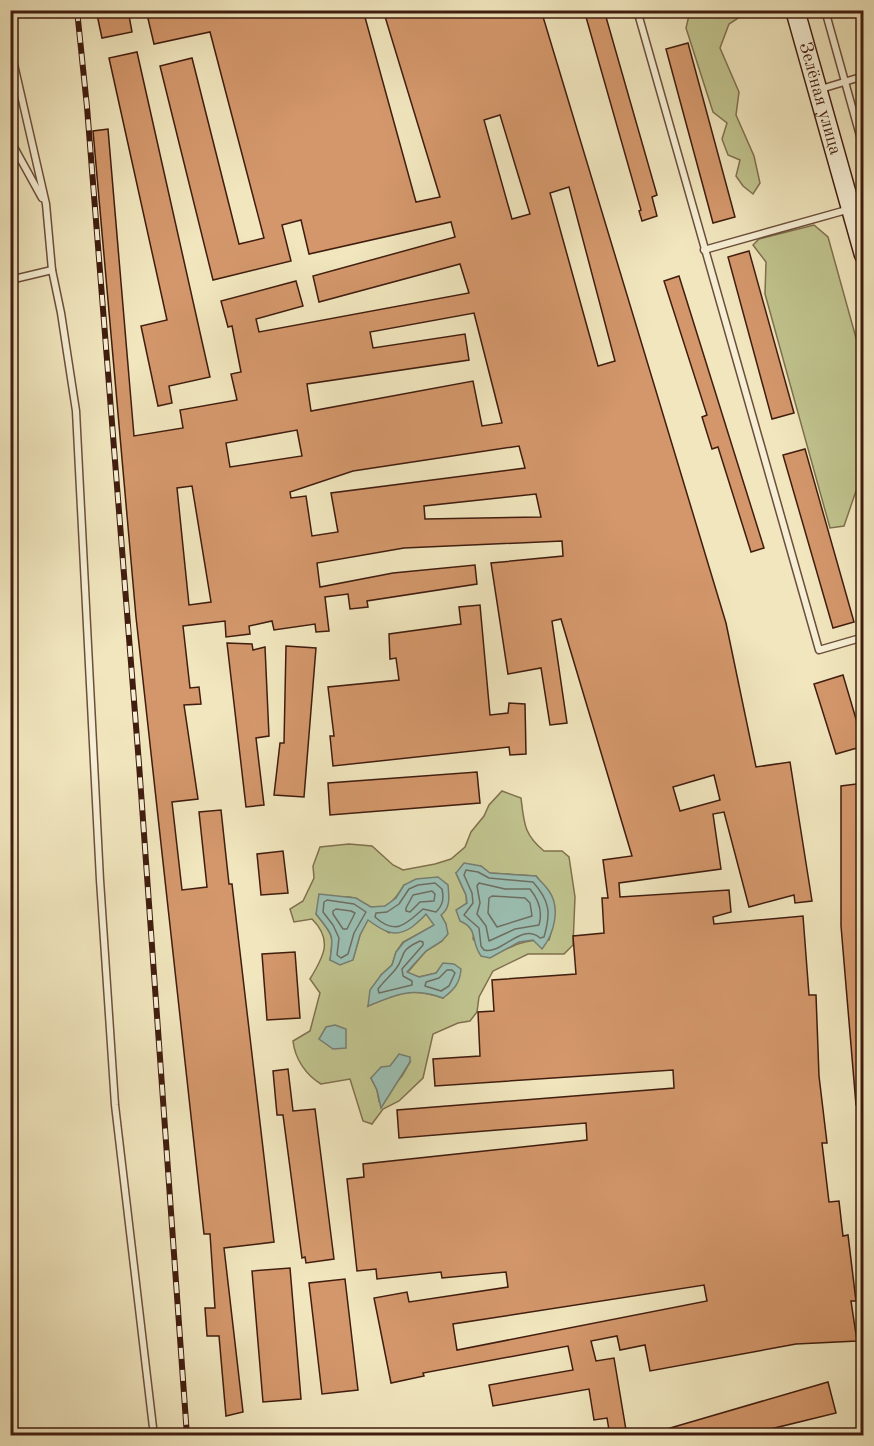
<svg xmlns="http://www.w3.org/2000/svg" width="874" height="1446" font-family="'Old Standard TT',serif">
<rect width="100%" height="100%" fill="#f1e6be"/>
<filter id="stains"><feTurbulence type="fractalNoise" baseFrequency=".00333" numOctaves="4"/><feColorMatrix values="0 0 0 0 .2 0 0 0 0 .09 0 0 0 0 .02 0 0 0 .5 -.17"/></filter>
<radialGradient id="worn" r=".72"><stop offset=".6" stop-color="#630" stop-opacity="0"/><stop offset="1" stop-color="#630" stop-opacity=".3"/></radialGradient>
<g fill="#c0c38e" stroke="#80704e" stroke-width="1.5" fill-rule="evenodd">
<path d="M690 11H742L743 15 729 24 720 48 739 92 736 115 754 156 760 183 753 194 743 186 736 176 740 160 728 155 722 139 727 123 713 112 686 28Z"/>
<path d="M814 225 828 237 863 363V489L856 491 844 526 830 528 765 294 766 262 753 245 759 239Z"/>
<path d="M502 791 521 798C524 823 524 835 544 851H562L569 857 575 897 573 945 564 954H528L493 971 479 997 477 1012 470 1021 458 1023 433 1034 423 1078 399 1101 383 1109 372 1124 363 1121 350 1079 321 1084C306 1075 295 1059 293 1041L310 1031 320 993 310 979C324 956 333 940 312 919L294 922 290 909 303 901 314 878 313 866 320 847 349 844 372 846 393 865 403 870 435 864 451 859 465 847 471 832 484 816 489 805ZM481 866 489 873 536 876C557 900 558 909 549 940 523 939 512 946 490 957L473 939 474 931 468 924 466 895 456 873ZM404 885 441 915 446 924 442 941 426 951 407 973 419 977 437 973 443 998C411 987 398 993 368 1006L381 975 392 965 396 952 403 942 435 925 426 913 389 933 368 919 360 935 353 959 330 960C334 934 333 935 316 914 324 909 335 898 345 897 357 896 361 904 371 907 388 911 397 897 404 885ZM410 1062 402 1076 379 1101 377 1090 371 1078 390 1067Z"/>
</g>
<g fill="#9bbfb3" stroke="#777e71" stroke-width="1.5">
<path d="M464 863 481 866 490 873 536 876C540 881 545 885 549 891 561 908 554 934 542 949L533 940 519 942 490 958 481 956C470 941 479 929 460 921L456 910 467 903 466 895 456 873Z"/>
<path d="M438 877 448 885C449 896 451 908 441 915L446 924 448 934 442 941 426 951 407 972 419 977 436 973 443 963 454 964 461 969C460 983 454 990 443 998 411 987 397 994 368 1006L370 990 381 975 392 965 396 952 404 942 434 925 426 914C422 919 417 923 412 927 395 939 383 931 368 920L360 935 353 960 340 965 330 960C334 934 333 935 316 914L319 894 356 898 371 907 385 906 396 898 404 885 416 879Z"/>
<path d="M335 1025 346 1029V1048L333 1049 319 1039 326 1027Z"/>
<path d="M399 1054 410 1057V1062L381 1108 377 1090 371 1078 381 1067 390 1066Z"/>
</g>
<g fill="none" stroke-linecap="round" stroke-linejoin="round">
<g stroke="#6e6e61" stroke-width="1.5">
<path d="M466 870 478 872 489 878 533 882C550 901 551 913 544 937L540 938C521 922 502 955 484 950L481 946 479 928 464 915 473 903 472 893 464 875Z"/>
<path d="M435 883 442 889C444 899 443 905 436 912L423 909C406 924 396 936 375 917L376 913 387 912 399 904 409 889 418 885Z"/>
<path d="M479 883 505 889H530C539 900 543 911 539 925L515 929 489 941 486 926 477 914 480 903 477 886Z"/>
<path d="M432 891 435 894 434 901 420 902 410 912 406 911V908L413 895Z"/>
<path d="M492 896 525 898 530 903 532 916 497 927 488 913 489 898Z"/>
<path d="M327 900 354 904 366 912 354 933 348 954 341 958 337 955 339 938 333 925 323 912 324 902Z"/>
<path d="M336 909 351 911 355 913 347 929H343L333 914V911Z"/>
<path d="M420 941 423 942V945L402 969 403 976 412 981V985L379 993 378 989C383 982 389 977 395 970 407 956 396 952 420 941Z"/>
<path d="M447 970H452L455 973 449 986 441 991 425 986 426 982 439 978Z"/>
</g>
</g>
<g fill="#d3976b" stroke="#401d0f" stroke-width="1.5" fill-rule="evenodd">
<path d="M96 10H128L132 32 102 38Z"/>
<path d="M146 10H363L416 202 440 197 383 10H541L726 623 756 767 790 762 812 901 795 903 794 895 749 907 724 812 713 814 721 869 619 883 620 897 729 890 731 912 713 917 714 924 803 916 809 995H816L819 1076 827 1143H822L829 1202 839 1201 843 1236 848 1235 856 1301H851L857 1341 796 1344 650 1371 645 1345 620 1350 617 1336 591 1341 596 1361 614 1358 627 1436H610L607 1418 594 1420 589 1389 493 1406 489 1385 573 1370 568 1346 423 1373 424 1376 391 1383 374 1298 407 1292 409 1302 508 1287 506 1272 442 1278 441 1272 377 1279 376 1269 357 1271 347 1179 364 1177 363 1164 587 1140 586 1123 399 1138 397 1110 674 1088 673 1070 435 1086 433 1059 480 1056 478 1012 494 1011 492 980 576 974 573 936 604 933 602 898H608L603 860 632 856 561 619 552 621 567 723 550 725 541 668 508 674 491 563 563 556 562 541 404 548 317 563 320 587 393 573 475 565 477 584 367 601 368 607 350 609 348 594 325 597 329 631 316 632 315 624 274 630 272 621 249 626 250 634 226 637 225 621 183 626 190 688 199 687 201 704 184 705 198 799 172 802 182 890 207 887 199 812 221 810 229 884H232L274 1242 224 1248 243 1412 226 1416 219 1336H207L205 1308H215L210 1234H204L136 617 93 131 108 129 134 436 183 428 180 410 237 400 231 374 241 372 232 326 228 327 221 301 296 281 303 306 256 319 259 332 469 293 460 264 319 302 313 276 455 237 451 222 309 254 301 220 282 225 291 261 213 280 160 66 192 58 239 244 264 238 210 32 154 44ZM500 115 530 214 512 219 484 120ZM569 187 615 361 598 366 550 193ZM474 313 502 423 482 426 473 381 311 411 307 384 469 360 465 334 373 348 370 332ZM297 430 302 456 230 467 226 443ZM519 446 525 468 331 493 338 532 312 536 306 496 291 498 290 492 353 471ZM192 486 211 602 189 605 177 488ZM536 494 541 517 425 519 424 506ZM714 775 720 800 680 811 673 787ZM704 1285 707 1301 457 1350 453 1324Z"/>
<path d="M584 10H604L657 195 652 197 657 216 642 221 639 211 641 210Z"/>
<path d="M688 43 735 217 713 223 666 49Z"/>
<path d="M137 52 210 377 169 386 172 403 158 406 141 326 167 320 109 58Z"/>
<path d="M749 251 794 413 772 419 728 257Z"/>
<path d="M679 276 764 548 751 552 718 447 712 449 702 417 707 415 664 281Z"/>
<path d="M805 449 854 622 833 628 783 455Z"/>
<path d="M480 605 490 715 508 713 509 703 525 704 526 754 510 755 509 747 333 766 330 736H334L328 687 399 680 396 658 390 659 389 634 461 624 459 607Z"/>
<path d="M227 643 252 644 253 650 265 647 269 736 256 738 264 805 246 807Z"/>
<path d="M286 646 316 648 304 797 274 795 280 743H284Z"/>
<path d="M843 675 864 746 836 754 814 684Z"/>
<path d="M477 772 480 803 330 815 328 783Z"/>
<path d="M864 783V1105H856L841 926V786Z"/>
<path d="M283 851 288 893 261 895 257 854Z"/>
<path d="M295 952 300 1018 267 1020 262 954Z"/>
<path d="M288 1069 293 1111 315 1109 334 1259 306 1263 305 1257 302 1258 283 1115H277L273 1071Z"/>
<path d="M290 1268 301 1399 263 1402 252 1271Z"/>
<path d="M345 1279 358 1390 322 1394 309 1283Z"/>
<path d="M828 1382 836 1413 742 1436H654L653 1433Z"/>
</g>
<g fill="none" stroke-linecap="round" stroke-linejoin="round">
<g stroke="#6c4f3b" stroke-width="9">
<g id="service">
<path d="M637 10 819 650 864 637"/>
<path d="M825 10 864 150"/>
<path d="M10 47 46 204 52 270 61 313 76 411 100 880 115 1105 154 1436"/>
<path d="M821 89 864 76"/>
<path d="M10 140 42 198"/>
<path d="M704 250 850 209"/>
<path d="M10 280 52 270"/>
</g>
</g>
<g stroke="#401d0f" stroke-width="21">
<g id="secondary">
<path id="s1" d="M795 10 864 255"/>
</g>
</g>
<use href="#service" stroke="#f6efd5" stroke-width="6"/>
<use href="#secondary" stroke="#f6efd5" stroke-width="18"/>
<g stroke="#401d0f" stroke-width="6">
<path id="rail" d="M77 10 87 107 139 764 187 1436"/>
</g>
<use href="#rail" stroke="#f6efd5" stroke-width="4" stroke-dasharray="11" stroke-linecap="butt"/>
</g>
<g text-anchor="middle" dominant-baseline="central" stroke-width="5" stroke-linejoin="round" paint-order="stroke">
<g font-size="18" fill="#401d0f" stroke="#f6efd5">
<text stroke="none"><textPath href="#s1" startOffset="92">Зелёная улица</textPath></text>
</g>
</g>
<rect width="874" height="1446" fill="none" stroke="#f1e6be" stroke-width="36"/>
<rect x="12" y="12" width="850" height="1422" fill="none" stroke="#401d0f" stroke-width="3"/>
<rect x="18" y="18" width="838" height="1410" fill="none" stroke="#401d0f" stroke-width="1.5"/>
<rect width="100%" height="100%" filter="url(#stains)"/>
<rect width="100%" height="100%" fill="url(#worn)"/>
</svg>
